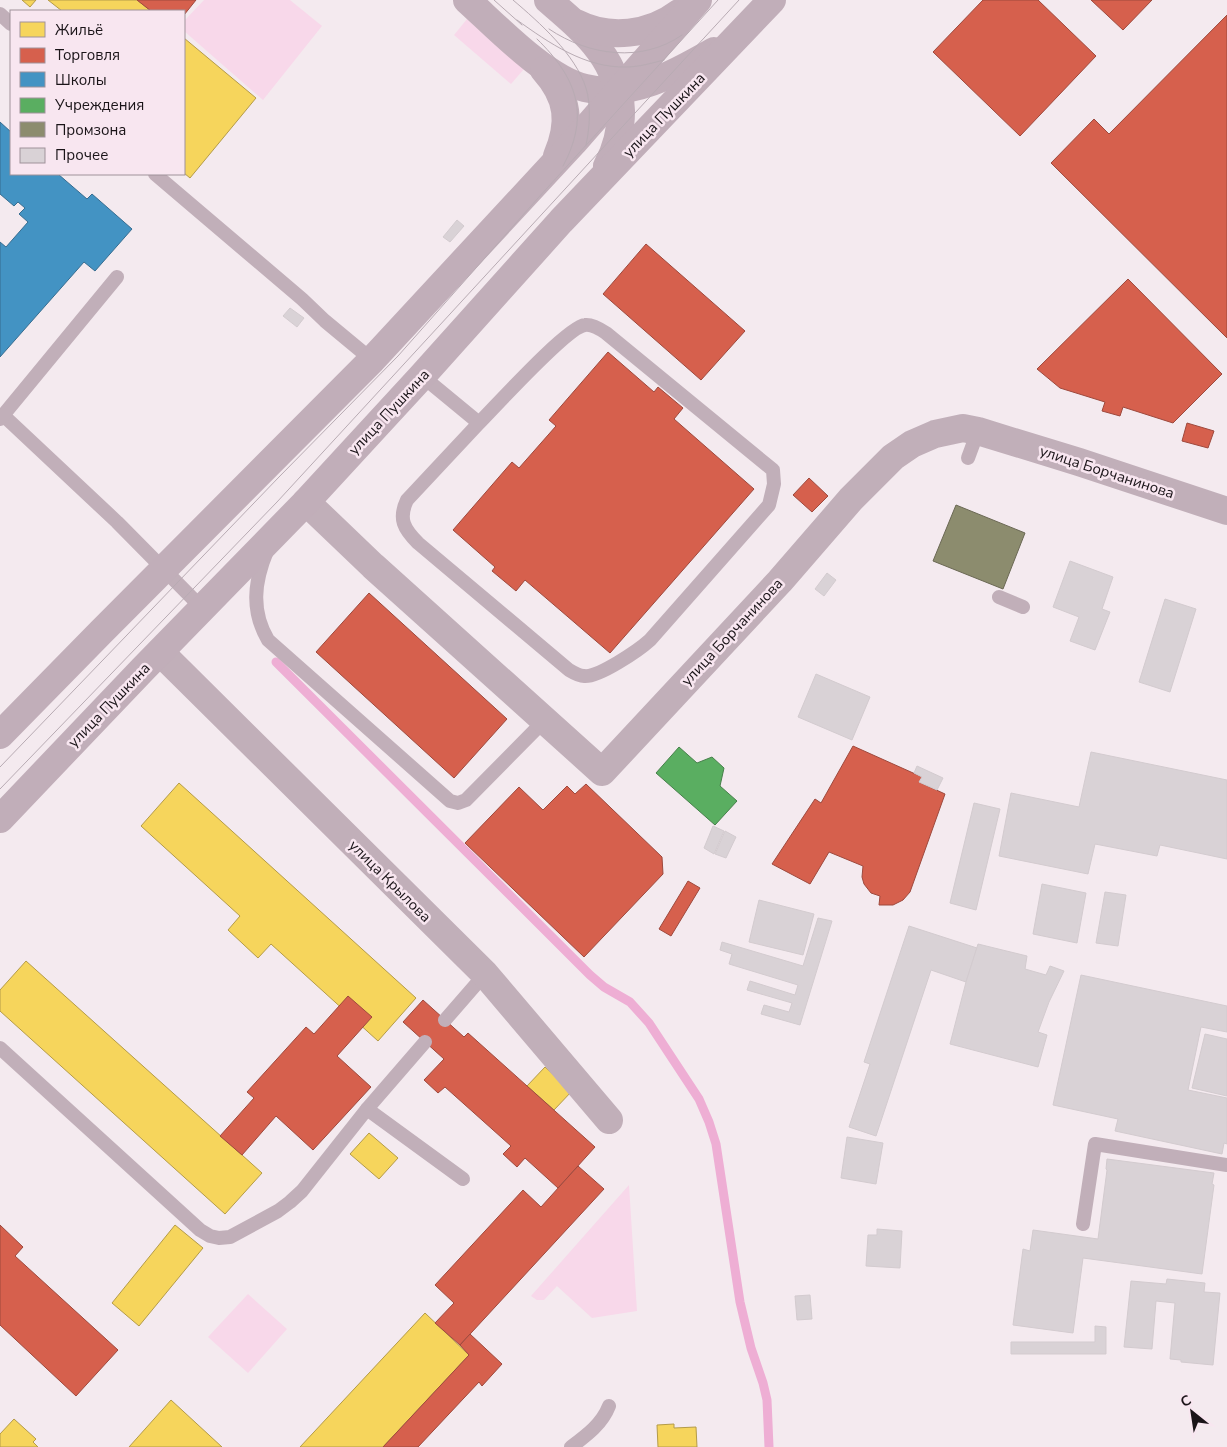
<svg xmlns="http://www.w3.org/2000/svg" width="1227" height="1447" font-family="'Nunito Sans',sans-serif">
<rect width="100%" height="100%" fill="#f4eaef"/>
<g fill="#f8d8ea">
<path d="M204 0H290L322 26 263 100 184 31V21Z"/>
<path d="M467 19 524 69 511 84 454 35Z"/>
<path d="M629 1185 637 1311 592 1318 557 1286 544 1300H537L531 1296Z"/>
<path d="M248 1294 287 1329 248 1373 208 1337Z"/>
</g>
<g fill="#f6d55c" stroke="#b49b48">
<path d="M22 0H36L30 7Z"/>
<path d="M48 0H137L151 11H62Z"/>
<path d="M184 38 256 98 190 178 184 173Z"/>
<path d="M179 783 416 998 378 1041 271 944 258 958 228 930 240 916 141 826Z"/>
<path d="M26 961 262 1173 225 1214 0 1011V990Z"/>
<path d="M545 1067 572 1091 554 1110 527 1086Z"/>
<path d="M369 1133 398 1158 379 1179 350 1154Z"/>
<path d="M175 1225 203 1248 139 1326 112 1303Z"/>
<path d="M425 1313 469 1355 383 1447H300Z"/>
<path d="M171 1400 222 1447H129Z"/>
<path d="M14 1419 36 1439 33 1442 38 1447H0V1434Z"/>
<path d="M674 1424V1428L696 1427 697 1447H658L657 1425Z"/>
</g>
<g fill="#d6604d" stroke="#9e493d">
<path d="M137 0H196L184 15V11H151Z"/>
<path d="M983 0H1038L1096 56 1020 136 933 52Z"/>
<path d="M1091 0H1152L1123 30Z"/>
<path d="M1227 15V338L1051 163 1094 119 1109 134Z"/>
<path d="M646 244 745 331 701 380 603 294Z"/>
<path d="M1128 279 1222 374 1173 423 1123 407 1120 416 1102 411 1105 402 1060 388 1037 369Z"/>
<path d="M608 352 654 392 658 387 683 408 674 419 754 489 610 653 525 580 516 591 492 571 495 567 453 530 512 462 519 468 556 426 549 420Z"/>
<path d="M1187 423 1214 431 1208 448 1182 441Z"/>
<path d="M809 478 828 496 812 512 793 495Z"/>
<path d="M369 593 507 719 454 778 316 652Z"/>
<path d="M853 746 922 777 919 782 945 794 910 892 903 900 893 905H879L880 896 871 893 864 884 862 877 863 866 829 852 810 884 772 864 815 799 821 803Z"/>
<path d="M586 784 662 857 663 874 584 957 465 843 519 787 543 810 567 786 575 794Z"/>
<path d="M688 881 700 888 671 936 659 929Z"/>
<path d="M348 996 372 1017 337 1056 371 1087 313 1150 276 1116 242 1155 220 1136 254 1098 247 1092 306 1027 314 1034Z"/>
<path d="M423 1000 464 1037 468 1033 595 1147 558 1188 525 1158 517 1167 503 1154 511 1146 445 1087 438 1093 424 1080 444 1059 403 1022Z"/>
<path d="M578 1166 604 1189 460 1345 435 1323 454 1303 435 1285 523 1190 541 1207Z"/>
<path d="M0 1225 23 1247 15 1256 118 1350 76 1396 0 1325Z"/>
<path d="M470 1334 502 1364 482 1386 479 1382 418 1447H383L469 1355 460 1345Z"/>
</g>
<path fill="#4393c3" stroke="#376d90" d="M0 122 11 132V174H58L87 199 92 194 132 229 95 271 84 262 0 357V242L6 247 28 222 19 214 25 208 18 202 14 206 0 194Z"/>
<path fill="#5aae61" stroke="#47804b" d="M679 747 697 763 712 757 724 768 720 786 737 801 715 825 656 773Z"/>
<path fill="#8c8c6e" stroke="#6a6854" d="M956 505 1025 533 1003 589 933 561Z"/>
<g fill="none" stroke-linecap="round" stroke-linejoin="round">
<path stroke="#eeaed4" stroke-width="9" d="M276 662 590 975 604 987 630 1002 649 1023 699 1099 709 1122 716 1144 740 1302 751 1348 763 1383 767 1400 769 1447"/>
</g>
<g fill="#d9d2d6" stroke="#d3cbcf">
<path d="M457 220 464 226 450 242 443 237Z"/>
<path d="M290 308 304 318 297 327 283 316Z"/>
<path d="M1070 561 1113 577 1102 609 1110 612 1095 650 1070 641 1079 617 1053 607Z"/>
<path d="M827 573 836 580 824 596 815 589Z"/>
<path d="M1165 599 1196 609 1170 692 1139 682Z"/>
<path d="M816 674 870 697 852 740 798 717Z"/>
<path d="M1091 752 1227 780V859L1160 845 1157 856 1095 844 1088 874 999 856 1011 793 1079 807Z"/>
<path d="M917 766 943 778 937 790 919 782 922 777 914 773Z"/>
<path d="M974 803 1000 809 976 910 950 903Z"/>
<path d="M713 826 724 831 714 854 704 848Z"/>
<path d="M725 831 736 837 726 858 715 854Z"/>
<path d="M1042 884 1086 893 1077 943 1033 934Z"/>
<path d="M1105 892 1126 895 1118 946 1096 943Z"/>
<path d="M759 900 814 914 803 955 749 942Z"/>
<path d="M818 918 832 921 800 1025 761 1014 764 1005 789 1012 792 1003 747 990 750 981 795 995 798 985 729 964 732 954 720 950 722 942 803 966Z"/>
<path d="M909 926 977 948 966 982 931 970 876 1136 849 1127 870 1064 864 1062Z"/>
<path d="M978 944 1027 956 1025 969 1046 975 1050 966 1064 971 1049 1002 1038 1032 1047 1035 1038 1067 950 1044 966 982Z"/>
<path d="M1081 975 1227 1006V1032L1201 1027 1188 1090 1227 1098V1144L1224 1143 1222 1154 1115 1131 1118 1119 1053 1105Z"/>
<path d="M1205 1034 1227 1039V1096L1192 1088Z"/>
<path d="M847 1137 883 1143 876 1184 841 1178Z"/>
<path d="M1107 1159 1214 1173 1212 1184 1214 1185 1202 1274 1083 1258 1073 1333 1013 1325 1023 1249 1030 1251 1033 1230 1098 1239 1107 1170 1106 1169Z"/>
<path d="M877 1229 902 1231 900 1268 866 1266 868 1235H877Z"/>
<path d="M1167 1279 1205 1283 1204 1292 1220 1293 1213 1365 1181 1362V1360L1170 1359 1175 1303 1156 1301 1152 1349 1124 1347 1131 1281 1166 1284Z"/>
<path d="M810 1295 812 1319 797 1320 795 1296Z"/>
<path d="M1095 1326 1106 1327V1354H1011V1342H1095Z"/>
</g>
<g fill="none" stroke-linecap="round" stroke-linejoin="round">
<g stroke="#c1afb9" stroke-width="14">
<path d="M0 14 11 24"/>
<path d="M155 174 302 299 325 321 372 360"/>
<path d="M422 376 479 423 407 500C398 519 404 529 418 543L569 670C574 673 579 676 584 676 598 678 639 650 650 640L769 505 774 484 773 470 606 333C600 329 592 324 585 325 567 327 496 406 479 423"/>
<path d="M3 415 117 522 202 608"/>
<path d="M0 419 117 277"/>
<path d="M968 458 978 431"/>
<path d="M267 551C254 582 251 611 268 640L450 801 458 803 466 800 544 721"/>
<path d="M999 597 1023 607"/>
<path d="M445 1020 485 974"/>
<path d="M0 1048 200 1230 210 1236 219 1238 230 1237 278 1211 290 1202 302 1191 367 1109 425 1042"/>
<path d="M367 1109 463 1179"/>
<path d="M1083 1224 1095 1144 1227 1165"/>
<path d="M571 1447C587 1435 602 1424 609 1406"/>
</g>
<path stroke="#c1afb9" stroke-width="28" d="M160 652 485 974 609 1120"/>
<path stroke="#c1afb9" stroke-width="28" d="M306 502 373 566 602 772 780 581 851 499 893 457 912 444 935 434 963 428 978 431 1079 462 1227 511"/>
<g stroke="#c1aeb9" stroke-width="28">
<path d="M467 0C497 27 546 79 585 88 630 99 676 73 714 51"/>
<path d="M548 0C585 32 619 59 621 111 621 132 617 148 607 166"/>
<path d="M576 23C609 40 650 35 679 13"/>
<path d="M544 70C569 98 571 123 557 156"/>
<path d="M0 735 101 632 372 360 574 142 698 0"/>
<path d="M0 819 143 669 306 502 422 376 561 221 772 0"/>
</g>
<g stroke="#b8abb3" stroke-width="1">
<path d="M494 0 522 25"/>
<path d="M513 0C540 23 575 54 586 88 591 105 590 127 586 145"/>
<path d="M517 20C549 43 585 68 626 67 639 67 652 63 664 60"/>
<path d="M549 29C589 56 642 63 682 35"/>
<path d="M537 39C576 77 591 114 563 166"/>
<path d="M0 767 279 477 398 356 538 198 718 0"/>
<path d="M0 789 277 502 739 0"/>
</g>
</g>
<g text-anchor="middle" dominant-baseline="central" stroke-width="5" stroke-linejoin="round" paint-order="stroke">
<g font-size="15" fill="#1a1418" stroke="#f8e6f0">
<text transform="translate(664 115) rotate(-46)">улица Пушкина</text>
<text transform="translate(389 412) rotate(-47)">улица Пушкина</text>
<text transform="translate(1107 472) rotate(18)">улица Борчанинова</text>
<text transform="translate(732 632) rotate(-47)">улица Борчанинова</text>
<text transform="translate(109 705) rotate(-46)">улица Пушкина</text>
<text transform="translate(390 881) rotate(45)">улица Крылова</text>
</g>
</g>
<rect x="10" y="10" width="175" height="165" fill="#f8e6f0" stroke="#9f929a"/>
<rect x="20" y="22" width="25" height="15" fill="#f6d55c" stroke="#9f929a"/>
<text x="55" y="35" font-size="15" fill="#1a1418">Жильё</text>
<rect x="20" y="48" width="25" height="15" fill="#d6604d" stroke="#9f929a"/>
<text x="55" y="60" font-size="15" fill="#1a1418">Торговля</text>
<rect x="20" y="72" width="25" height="15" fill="#4393c3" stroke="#9f929a"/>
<text x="55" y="85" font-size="15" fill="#1a1418">Школы</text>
<rect x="20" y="98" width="25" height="15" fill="#5aae61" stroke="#9f929a"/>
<text x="55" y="110" font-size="15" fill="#1a1418">Учреждения</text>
<rect x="20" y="122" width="25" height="15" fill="#8c8c6e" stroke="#9f929a"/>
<text x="55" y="135" font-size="15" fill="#1a1418">Промзона</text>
<rect x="20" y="148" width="25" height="15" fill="#d9d2d6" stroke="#9f929a"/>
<text x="55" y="160" font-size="15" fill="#1a1418">Прочее</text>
<g transform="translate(1192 1412) rotate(330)" stroke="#f8e6f0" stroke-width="4" paint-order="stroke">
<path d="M0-4L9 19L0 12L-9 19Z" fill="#1a1418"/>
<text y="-8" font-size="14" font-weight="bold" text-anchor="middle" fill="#1a1418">С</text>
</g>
</svg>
